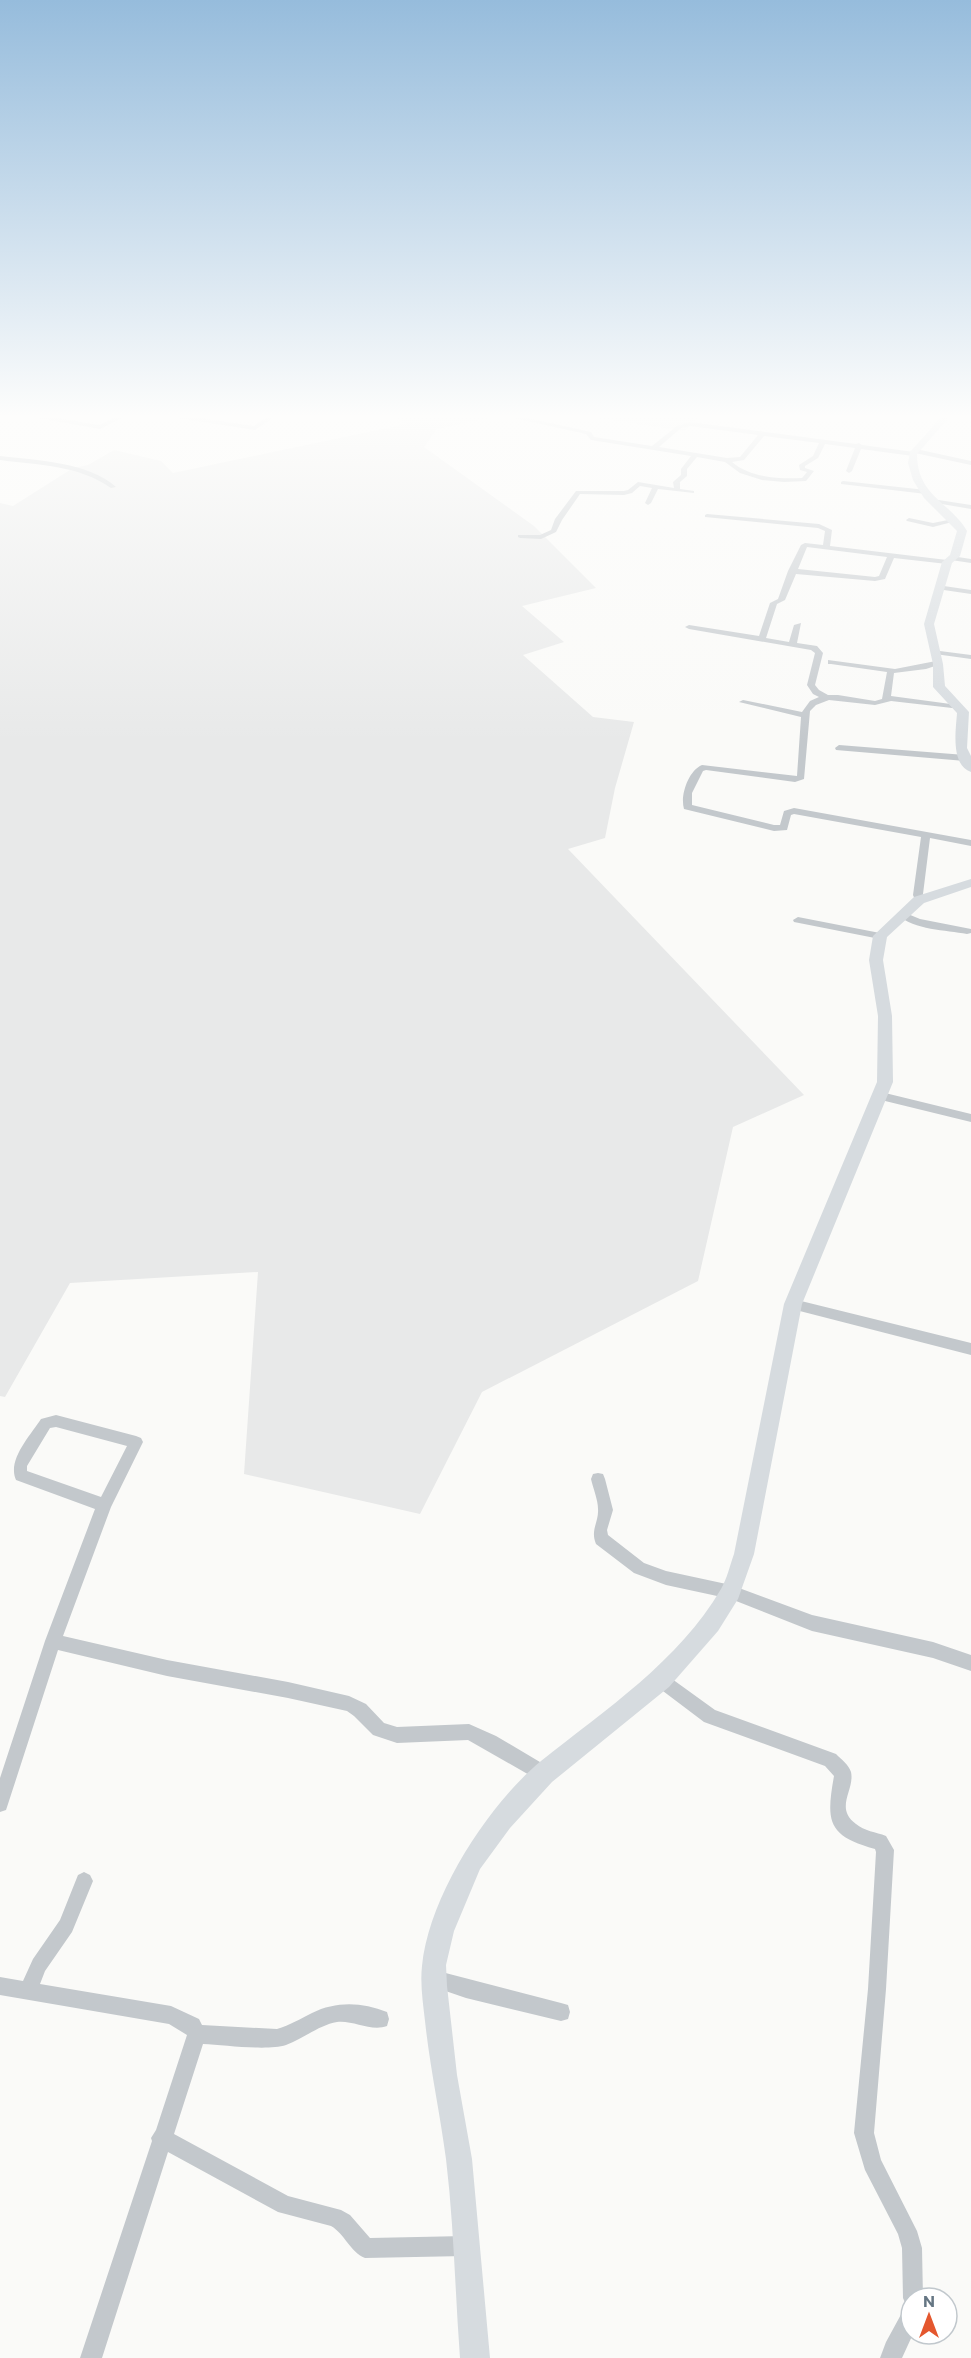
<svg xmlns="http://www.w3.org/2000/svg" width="971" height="2358" font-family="Commissioner,sans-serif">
<rect width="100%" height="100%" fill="#fafaf8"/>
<g fill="#e8e9e9">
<path d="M390 413H514L437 429 424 447 534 526 596 588 522 606 564 642 523 655 593 717 634 722 615 788 605 838 568 849 804 1095 733 1127 698 1281 482 1392 420 1514 244 1474 258 1272 70 1283 5 1397 0 1396V503L13 506 73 468 88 465 114 450 161 461 173 473 406 424Z"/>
<path d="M564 413H703L685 431Z"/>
</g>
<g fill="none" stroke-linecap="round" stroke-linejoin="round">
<g fill="#c3c8cc" fill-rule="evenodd">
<path d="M0 413H11L0 417Z"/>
<path d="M28 413 99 425 125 413H132L100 429 27 416Z"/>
<path d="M166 413 254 426 273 413H280L255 430 164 416Z"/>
<path d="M508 413H514L518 416 591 432 594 437 652 446 677 426 690 422 856 444 859 443 862 445 914 452 916 449 971 461V465L915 453 913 456 861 449 852 471 849 473 846 471 855 448 825 444 818 458 805 466V468L814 471 806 481 784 482 762 480 740 473 725 462 697 457 687 469V476L680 482V489L694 491V493L658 489 651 503 648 505 645 503 652 488 640 486 632 493 624 495 580 494 562 520 556 532 541 539 520 538 518 537V535H540L551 530 555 519 576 491H624L628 490 638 482 674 488 673 482 681 475V469L691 456 591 440 586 434 514 418ZM690 426 758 435 740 457 727 458 659 447 681 428ZM764 436 819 443 813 456 799 465 800 470 807 472 802 478C779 479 751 478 732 462L744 460Z"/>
<path d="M0 456C35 460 89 462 116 487L111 488C79 465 37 465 0 460Z"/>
<path d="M843 481 926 490 929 492 926 494 841 484V482Z"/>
<path d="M932 499 971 505V509L930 502 929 501Z"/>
<path d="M707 514 819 524 832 530 830 546 947 560 951 562 947 564 894 558 885 579 875 581 796 574 785 600 777 604 766 638 789 642 794 625 801 623 797 643 817 646 823 653 815 685 819 690 828 695H838L875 701 882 699 887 672 831 664H828V660L895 669 941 660V664L926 669 894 673 891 696 958 705H961V709L891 701 875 705 829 700 816 705 810 711 804 779 795 782 706 770 703 771 692 793V805L774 825H780L784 811 794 808 971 840V846L930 838 922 902H916L913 895 921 837 794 814 791 815 787 830 774 831 684 809C680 796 688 771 702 765L797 776 801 717 739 702 743 700 802 712 810 701 819 697 813 694 807 685 815 653 811 650 689 629 685 627 689 625 759 636 770 603 778 599 788 571 801 545 805 543 823 545 825 531 818 528 705 517V515ZM807 547 887 557 879 576 875 577 798 569Z"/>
<path d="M909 518 933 523 953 519 956 521 933 527 907 521 906 520Z"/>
<path d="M951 556 971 559V563L951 560Z"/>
<path d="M937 585 971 590V594L937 589Z"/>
<path d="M932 650 971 655V659L935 654 931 652Z"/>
<path d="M839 745 965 755 969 758 965 761 836 750 835 748Z"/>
<path d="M903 912 920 919 971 929V933L967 934C946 930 914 930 898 915Z"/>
<path d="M798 917 880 933 885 936 880 939 794 922 793 920Z"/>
<path d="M881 1092 971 1114V1122L877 1099 875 1096 877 1093Z"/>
<path d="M793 1299 971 1343V1355L788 1308 787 1304 788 1300Z"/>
<path d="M56 1415 136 1436 141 1438 143 1442 111 1507 63 1636 167 1660 288 1682 349 1696 366 1704 384 1723 397 1727 469 1724 496 1736 550 1768 552 1774 550 1780 544 1782 538 1780 468 1740 397 1743 373 1735 354 1716 347 1711 288 1698 167 1676 58 1650 8 1804 6 1810 0 1812V1778L45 1641 95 1509 16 1480C7 1460 30 1436 41 1419ZM56 1427 127 1446 101 1497 27 1471V1466L50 1428Z"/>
<path d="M598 1473 603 1474 605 1479 613 1510 607 1530 608 1535 644 1563 666 1571 731 1585 812 1615 933 1642 971 1655V1671L933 1658 812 1631 731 1599 666 1585 634 1573 596 1544C590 1530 599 1522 598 1509 598 1500 593 1488 591 1479L593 1474Z"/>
<path d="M661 1671 715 1710 836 1754C841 1759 849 1765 851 1772 855 1790 834 1808 856 1824 864 1831 876 1832 886 1836L894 1850 886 1989 874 2133 881 2160 917 2231 922 2248 923 2298H911V2334H913L902 2358H880L886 2342 904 2309 909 2307 906 2305 903 2298 902 2248 898 2234 865 2170 854 2133 868 1989 876 1852 875 1849C827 1836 826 1821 834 1776L825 1766 704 1722 655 1685 653 1679 655 1673Z"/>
<path d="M84 1872 90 1875 93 1881 72 1932 45 1971 40 1984 171 2006 199 2019 202 2025 277 2029C290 2025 300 2019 312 2013 336 2001 362 2002 387 2012L389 2019 387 2026C371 2032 353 2020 337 2022 319 2025 303 2039 286 2045 267 2051 225 2045 203 2044L174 2134 288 2196 341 2210 350 2215 370 2238 465 2236 472 2239 475 2246 472 2253 465 2256 365 2258C350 2252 345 2234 331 2226L278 2212 168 2152 102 2358H80L152 2141 151 2138 156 2130 187 2035 169 2024 0 1995V1977L23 1981 33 1959 60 1920 78 1875Z"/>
<path d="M434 1970 561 2003 568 2005 570 2012 568 2019 561 2021 466 1998 428 1985 425 1979 428 1973Z"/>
</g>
<g fill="#d6dbdf" fill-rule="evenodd">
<path d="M945 413H953L917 454C917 496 950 502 967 531L960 556 952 563 934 624 943 664 945 686 969 712 967 748 971 756V772C950 765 956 729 957 713L933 687V664L924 624 942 562 950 555 957 531 924 498 913 480 908 463 910 452Z"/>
<path d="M971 879V887L924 903 887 937 883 960 892 1016 893 1082 802 1304 754 1554 738 1599 718 1631 669 1687 552 1782 510 1828 480 1869 454 1931 446 1965 447 1986 457 2075 472 2159 490 2358H460C455 2292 454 2225 446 2159 440 2113 430 2068 425 2021 423 2003 420 1984 422 1966 429 1896 488 1805 541 1761 605 1710 679 1661 721 1589 727 1579 730 1565 734 1554L784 1304 877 1082 878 1016 869 960 873 936 914 897Z"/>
</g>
</g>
<linearGradient id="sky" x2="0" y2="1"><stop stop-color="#96bcdc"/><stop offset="0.56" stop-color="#fdfdfc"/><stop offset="1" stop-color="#fdfdfc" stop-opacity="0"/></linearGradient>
<rect width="971" height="743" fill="url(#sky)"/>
<g transform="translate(929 2316)"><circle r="28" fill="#ffffff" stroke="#c1c8cd" stroke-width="1.5"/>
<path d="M0-4.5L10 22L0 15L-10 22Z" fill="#e4572e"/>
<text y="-9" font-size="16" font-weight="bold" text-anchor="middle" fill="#657683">N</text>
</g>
</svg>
